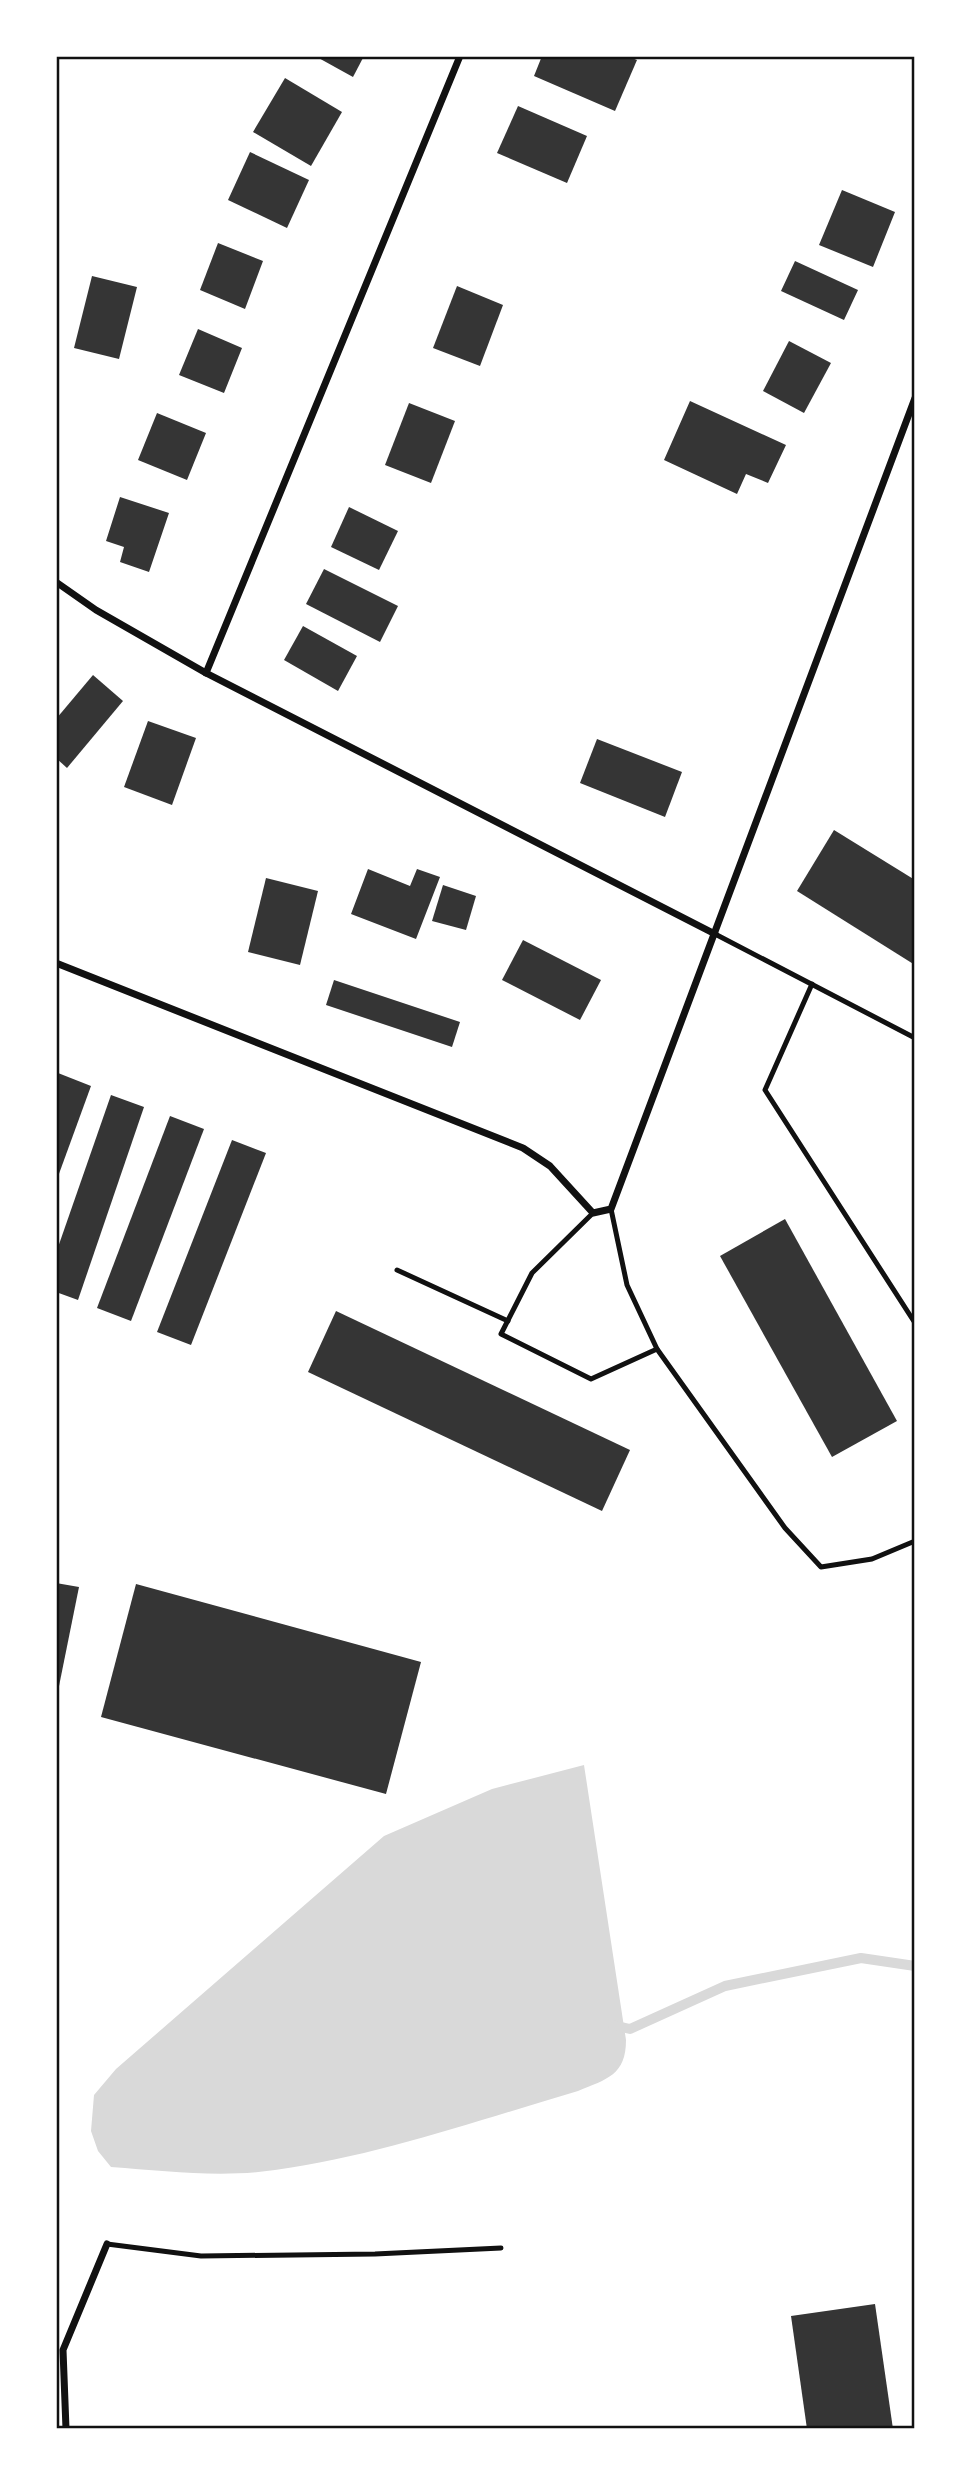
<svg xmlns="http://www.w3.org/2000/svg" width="971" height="2485" font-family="Rubik,sans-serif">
<rect width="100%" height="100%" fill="#fff"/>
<path fill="#d9d9d9" d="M584 1765 626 2040C626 2075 607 2079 578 2091 479 2120 378 2156 275 2170 221 2178 166 2171 111 2167L98 2151 91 2131 94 2095 116 2069 384 1836 492 1789Z"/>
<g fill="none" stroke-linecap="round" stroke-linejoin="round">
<path stroke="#d9d9d9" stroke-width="10" d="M613 2025 630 2029 725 1986 861 1958 915 1966"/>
</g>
<g fill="#353535">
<path d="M315 56H364L353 77Z"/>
<path d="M542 56H627L637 60 615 111 534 76Z"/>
<path d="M285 78 342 112 311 166 253 132Z"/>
<path d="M518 106 587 136 567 183 497 153Z"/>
<path d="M250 152 309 180 287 228 228 200Z"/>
<path d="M842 190 895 212 873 267 819 245Z"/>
<path d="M218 243 263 261 245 309 200 290Z"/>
<path d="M795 261 858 290 844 320 781 291Z"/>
<path d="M92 276 137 287 119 359 74 348Z"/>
<path d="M457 286 503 305 480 366 433 348Z"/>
<path d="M198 329 242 348 224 393 179 375Z"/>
<path d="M789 341 831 363 804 413 763 391Z"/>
<path d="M690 401 786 445 768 483 746 474 737 494 664 460Z"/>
<path d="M409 403 455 421 431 483 385 465Z"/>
<path d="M157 413 206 433 187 480 138 460Z"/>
<path d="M120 497 169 513 149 572 120 562 124 547 106 541Z"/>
<path d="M349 507 398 531 379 570 331 547Z"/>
<path d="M324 569 398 606 380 642 306 604Z"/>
<path d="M303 626 357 656 338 691 284 660Z"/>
<path d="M93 675 123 701 67 768 56 758V719Z"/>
<path d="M148 721 196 738 172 805 124 787Z"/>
<path d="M597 739 682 772 665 817 580 783Z"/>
<path d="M834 830 915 880V965L797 891Z"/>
<path d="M368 869 410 886 417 869 440 877 416 939 351 914Z"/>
<path d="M266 878 318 891 300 965 248 952Z"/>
<path d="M443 885 476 896 466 930 432 921Z"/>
<path d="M523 940 601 980 580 1020 502 980Z"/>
<path d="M334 980 460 1022 452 1047 326 1005Z"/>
<path d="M58 1073 91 1086 56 1182V1078Z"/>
<path d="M111 1095 144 1107 78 1300 56 1292V1253Z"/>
<path d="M170 1116 204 1129 131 1321 97 1308Z"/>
<path d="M232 1140 266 1153 191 1345 157 1332Z"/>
<path d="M785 1219 897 1421 832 1457 720 1256Z"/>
<path d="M336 1311 630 1450 602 1511 308 1372Z"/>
<path d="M56 1583 79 1587 57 1696H56Z"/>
<path d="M136 1584 421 1662 386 1794 101 1717Z"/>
<path d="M875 2304 893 2429H807L791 2316Z"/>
</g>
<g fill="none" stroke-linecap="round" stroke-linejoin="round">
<g stroke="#111" stroke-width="5">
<path d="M715 934 915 1038"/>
<path d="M812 984 765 1090 915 1323"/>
<path d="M611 1209 627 1285 657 1349 785 1528 821 1567 872 1559 915 1541"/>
<path d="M593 1213 532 1273 501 1334 591 1379 657 1349"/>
<path d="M397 1270 508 1321"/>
<path d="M107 2244 201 2256 375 2254 501 2248"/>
</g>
<g stroke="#111" stroke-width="7">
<path d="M56 582 96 610 206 673 715 934"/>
<path d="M206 673 460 56"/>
<path d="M56 963 523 1148 550 1166 593 1213 611 1209 915 398"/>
<path d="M66 2429 63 2350 107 2244"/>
</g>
</g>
<rect width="971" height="2485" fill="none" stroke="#ffffff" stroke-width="116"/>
<rect x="58" y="58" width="855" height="2369" fill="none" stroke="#111" stroke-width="2.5"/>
</svg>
